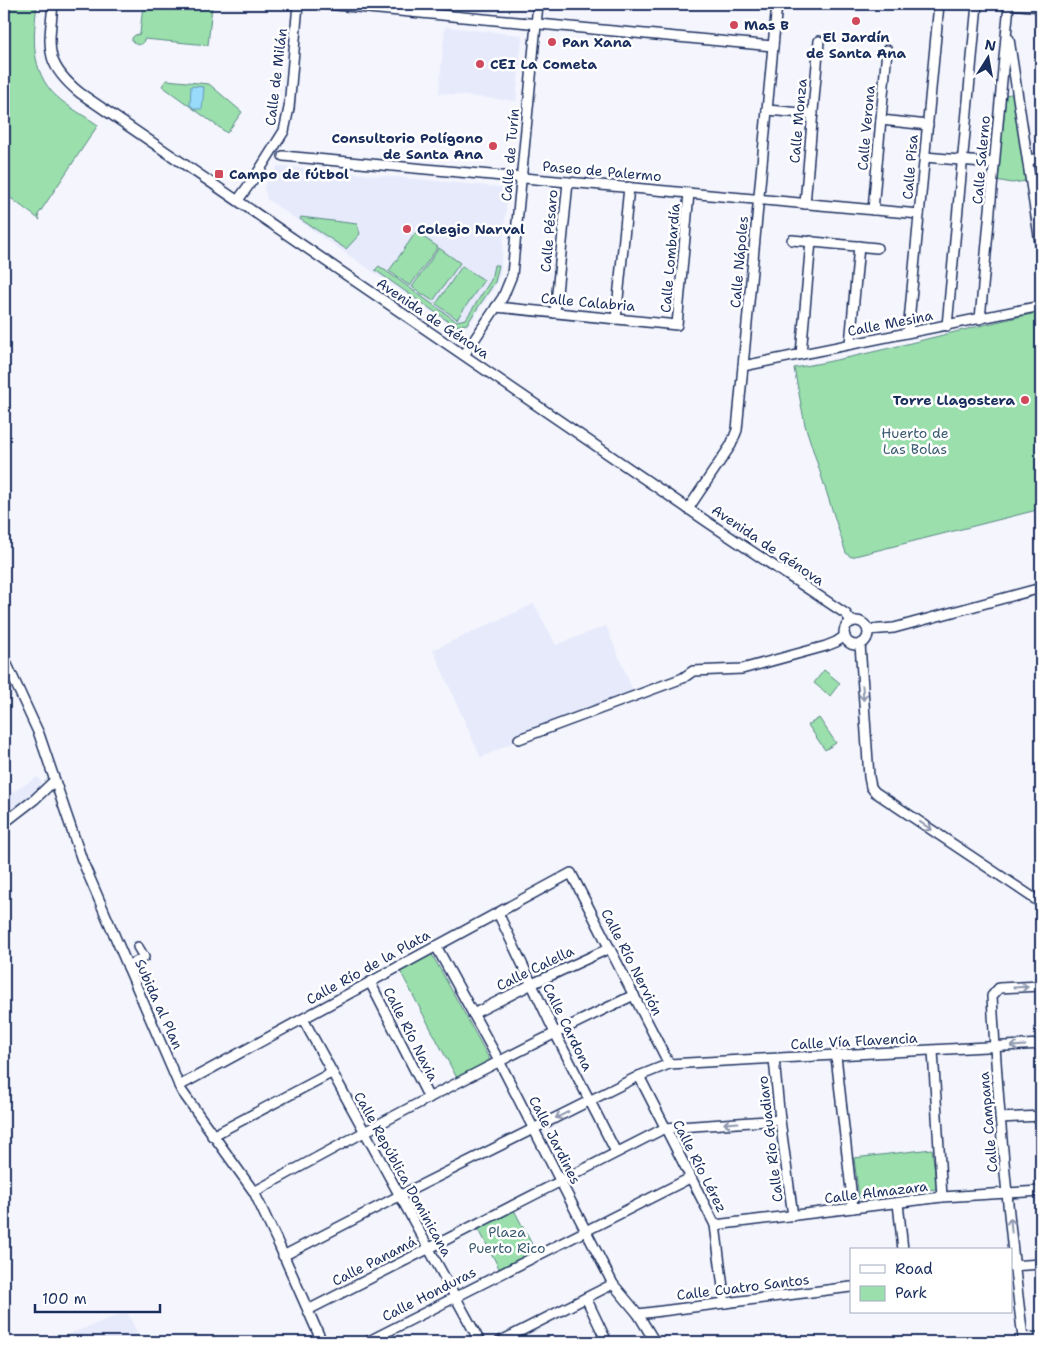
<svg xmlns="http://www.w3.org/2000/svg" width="1045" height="1346" font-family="'Shantell Sans',sans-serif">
<rect width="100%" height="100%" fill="#f4f5fd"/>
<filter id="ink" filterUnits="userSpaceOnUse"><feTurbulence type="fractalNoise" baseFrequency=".02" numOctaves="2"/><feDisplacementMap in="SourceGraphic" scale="10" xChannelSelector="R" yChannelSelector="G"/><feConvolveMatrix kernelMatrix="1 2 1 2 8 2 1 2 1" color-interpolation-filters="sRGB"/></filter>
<g filter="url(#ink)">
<g fill="#e6eafb">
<path d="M445 27 522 35 516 101 439 93Z"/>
<path d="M278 166 508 188 500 274 494 288 468 326 455 328 267 199 264 186Z"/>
<path d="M534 604 556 645 606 626 635 696 519 739 481 758 433 650Z"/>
<path d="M38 777 45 789 4 823V797Z"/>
<path d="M127 1312 142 1342H48Z"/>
</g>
<g fill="#9adfac" stroke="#5a8785">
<path d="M4 4H37C33 37 30 71 56 96 68 107 85 116 98 125L38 215 40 220 4 193Z"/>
<path d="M143 4H193L212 6 208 45 144 39 143 43C138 46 136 45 132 41V38L135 35 140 34Z"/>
<path d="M166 80 209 84 242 112 227 133 162 86Z"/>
<path d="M1011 94 1015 96 1027 181 1012 183 996 180 1005 95Z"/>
<path d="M301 217 357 224 360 234 346 249 300 219Z"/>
<path d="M416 232 438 247 410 286 389 271Z"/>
<path d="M439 248 460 263 433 301 412 287Z"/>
<path d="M494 265H499L495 282 467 324 455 326 375 270 379 266 456 321 466 319 491 280Z"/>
<path d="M462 266 484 280 457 319 436 304Z"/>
<path d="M1041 312V509L851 557 846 553 805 425 794 368C878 354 959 329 1041 312Z"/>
<path d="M824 670 840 683 830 696 814 683Z"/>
<path d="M819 718 836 743 825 750 808 725Z"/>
<path d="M429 949 490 1060 457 1078 398 967Z"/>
<path d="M932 1149 937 1189 859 1198 854 1158Z"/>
<path d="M514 1210 536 1252 500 1270 478 1228Z"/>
</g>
<path fill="#98dbfa" stroke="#6696bc" d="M191 86 204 87 202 109H195L190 105Z"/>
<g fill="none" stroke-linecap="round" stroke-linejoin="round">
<g stroke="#1b2f5e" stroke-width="12">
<g id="minor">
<path d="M53 4C49 47 43 63 80 93L709 523 846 614 852 622"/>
<path d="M325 4 773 46"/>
<path d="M1010 4 1041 7"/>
<path d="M1009 39 1041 249"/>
<path d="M767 110 813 114"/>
<path d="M881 120 928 125"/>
<path d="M283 156 919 214"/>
<path d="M925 157 994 163"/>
<path d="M1028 160 1041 158"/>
<path d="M238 200 257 174 284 131 289 108 298 4"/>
<path d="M805 204 819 41"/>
<path d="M873 210 887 50"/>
<path d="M792 240 877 248"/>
<path d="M496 307 677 325 689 193"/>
<path d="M555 313 568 182"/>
<path d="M616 319 629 187"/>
<path d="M980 319 1009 4"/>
<path d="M947 326 977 4"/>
<path d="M908 332 939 4"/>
<path d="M850 344 859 246"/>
<path d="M801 354 811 241"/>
<path d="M464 355 503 297 512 275 538 4"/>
<path d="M743 366 1041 306"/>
<path d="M688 509 731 445 737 430 777 4"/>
<circle cx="856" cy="633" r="12"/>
<path d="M868 630 894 628 1041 588"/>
<path d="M860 644 869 777 871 787 875 792 1041 903"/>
<path d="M4 658 39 734 82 860 181 1090 254 1192 279 1245 322 1342"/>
<path d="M519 739 683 678 693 671 742 669 826 646 836 642 845 636"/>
<path d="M4 823 35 799 55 780"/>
<path d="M498 913 555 1033 616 1152"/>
<path d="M436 946 499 1061 613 1284 638 1314 655 1342"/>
<path d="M128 967 144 957 138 947"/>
<path d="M370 982 429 1098"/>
<path d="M473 1014 532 984 610 948"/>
<path d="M303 1019 480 1342"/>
<path d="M933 1051 942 1197"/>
<path d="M836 1056 853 1208"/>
<path d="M774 1059 780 1120 793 1216"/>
<path d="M639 1076 715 1225 725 1303"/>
<path d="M179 1086 571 873 669 1064"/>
<path d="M1000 1118 1041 1116"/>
<path d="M212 1136 331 1073"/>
<path d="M254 1192C379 1123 505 1056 634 995"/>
<path d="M898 1203 903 1250"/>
<path d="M715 1225 942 1197 1041 1191"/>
<path d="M283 1256 399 1196 639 1076 669 1064 1041 1044"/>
<path d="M1011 1266 1041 1264"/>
<path d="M586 1298 607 1342"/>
<path d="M308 1310 665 1128 780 1120"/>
<path d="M638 1314 851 1287"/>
<path d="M1023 1338 1041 1337"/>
<path d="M367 1342 690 1178"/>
<path d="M499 1342 613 1284"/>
<path d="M1025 1342 1023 1338C1009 1225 998 1110 992 996L999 988 1041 986"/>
</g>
</g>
<use href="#minor" stroke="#fff" stroke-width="9"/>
</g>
<defs><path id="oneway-shaft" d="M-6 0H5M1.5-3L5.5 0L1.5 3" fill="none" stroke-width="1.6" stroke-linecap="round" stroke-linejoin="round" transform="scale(1.25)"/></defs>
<g stroke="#8d97ae">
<use href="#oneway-shaft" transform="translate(863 693) rotate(86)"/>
<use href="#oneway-shaft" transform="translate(926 826) rotate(34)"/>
<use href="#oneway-shaft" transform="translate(1021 987) rotate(-3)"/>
<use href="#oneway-shaft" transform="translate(1018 1046) rotate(176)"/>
<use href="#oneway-shaft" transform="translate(562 1115) rotate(153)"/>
<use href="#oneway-shaft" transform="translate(731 1123) rotate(176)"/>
<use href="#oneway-shaft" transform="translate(1011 1225) rotate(-95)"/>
</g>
</g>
<g fill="#d1495b" stroke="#fff" stroke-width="2">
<circle cx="856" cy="21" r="5"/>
<circle cx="734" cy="25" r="5"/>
<circle cx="552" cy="42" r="5"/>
<circle cx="480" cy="64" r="5"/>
<circle cx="493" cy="146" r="5"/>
<rect x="214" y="169" width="10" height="10" rx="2.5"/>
<circle cx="407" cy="229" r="5"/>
<circle cx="1025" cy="400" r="5"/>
</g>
<g text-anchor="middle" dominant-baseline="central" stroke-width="5" stroke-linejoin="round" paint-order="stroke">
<g font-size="14" font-weight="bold" fill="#1b2f5e" stroke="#fff" text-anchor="start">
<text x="744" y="25">Mas B</text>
<text x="856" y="37" text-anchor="middle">El Jardín<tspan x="856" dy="16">de Santa Ana</tspan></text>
<text x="562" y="42">Pan Xana</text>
<text x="490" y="64">CEI La Cometa</text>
<text x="483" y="138" text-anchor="end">Consultorio Polígono<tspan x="483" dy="16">de Santa Ana</tspan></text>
<text x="229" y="174">Campo de fútbol</text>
<text x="417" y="229">Colegio Narval</text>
<text x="1015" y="400" text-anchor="end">Torre Llagostera</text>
</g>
<g font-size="14" fill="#1b2f5e" stroke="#fff">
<text transform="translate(276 77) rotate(-83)">Calle de Milán</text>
<text transform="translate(798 121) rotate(-85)">Calle Monza</text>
<text transform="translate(866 128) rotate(-85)">Calle Verona</text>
<text transform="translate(510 155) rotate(-85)">Calle de Turín</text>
<text transform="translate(981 160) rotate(-85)">Calle Salerno</text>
<text transform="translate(910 167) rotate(-85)">Calle Pisa</text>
<text transform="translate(602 171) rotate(5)">Paseo de Palermo</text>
<text transform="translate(549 231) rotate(-85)">Calle Pésaro</text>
<text transform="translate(670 258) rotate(-85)">Calle Lombardía</text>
<text transform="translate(739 262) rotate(-85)">Calle Nápoles</text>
<text transform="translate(588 302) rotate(5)">Calle Calabria</text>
<text transform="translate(433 318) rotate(34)">Avenida de Génova</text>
<text transform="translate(890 323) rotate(-11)">Calle Mesina</text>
<text transform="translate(768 545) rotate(34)">Avenida de Génova</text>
<text transform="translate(632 962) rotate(63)">Calle Río Nervión</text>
<text transform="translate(368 967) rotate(-29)">Calle Río de la Plata</text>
<text transform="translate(535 968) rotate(-26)">Calle Calella</text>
<text transform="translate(159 1004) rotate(66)">Subida al Plan</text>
<text transform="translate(568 1027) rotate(64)">Calle Cardona</text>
<text transform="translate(411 1034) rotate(63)">Calle Río Navia</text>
<text transform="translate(854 1041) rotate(-3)">Calle Vía Flavencia</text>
<text transform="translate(988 1122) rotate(-95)">Calle Campana</text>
<text transform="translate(770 1139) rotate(-97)">Calle Río Guadiaro</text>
<text transform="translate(555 1140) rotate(63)">Calle Jardines</text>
<text transform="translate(700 1166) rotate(63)">Calle Río Lérez</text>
<text transform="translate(403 1174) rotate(61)">Calle República Dominicana</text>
<text transform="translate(876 1192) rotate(-7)">Calle Almazara</text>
<text transform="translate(374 1261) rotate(-27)">Calle Panamá</text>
<text transform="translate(743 1287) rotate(-7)">Calle Cuatro Santos</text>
<text transform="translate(429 1294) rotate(-27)">Calle Honduras</text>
</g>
<g font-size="14" fill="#3b5b72" stroke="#fff">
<text x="915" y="433">Huerto de<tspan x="915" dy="16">Las Bolas</tspan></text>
<text x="507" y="1232">Plaza<tspan x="507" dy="16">Puerto Rico</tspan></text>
</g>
</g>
<rect width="1045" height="1346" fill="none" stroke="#fff" stroke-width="20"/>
<rect x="10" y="10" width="1025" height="1326" fill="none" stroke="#1b2f5e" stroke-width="2" filter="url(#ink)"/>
<rect x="850" y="1248" width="162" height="65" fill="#ffffff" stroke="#a4acbf"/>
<rect x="860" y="1265" width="25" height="8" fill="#ffffff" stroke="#a4acbf"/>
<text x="895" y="1274" font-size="15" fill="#1b2f5e">Road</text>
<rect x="860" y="1286" width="25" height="15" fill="#9adfac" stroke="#a4acbf"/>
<text x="895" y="1298" font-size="15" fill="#1b2f5e">Park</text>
<g transform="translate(988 58) rotate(11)" stroke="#ffffff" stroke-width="4" paint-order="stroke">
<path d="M0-4L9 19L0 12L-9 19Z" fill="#1b2f5e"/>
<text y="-8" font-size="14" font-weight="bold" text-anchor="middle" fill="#1b2f5e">N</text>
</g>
<path d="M35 1304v8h125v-8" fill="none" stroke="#1b2f5e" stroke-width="2.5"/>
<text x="42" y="1304" font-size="15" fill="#1b2f5e" stroke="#ffffff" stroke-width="4" paint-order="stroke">100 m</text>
</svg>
